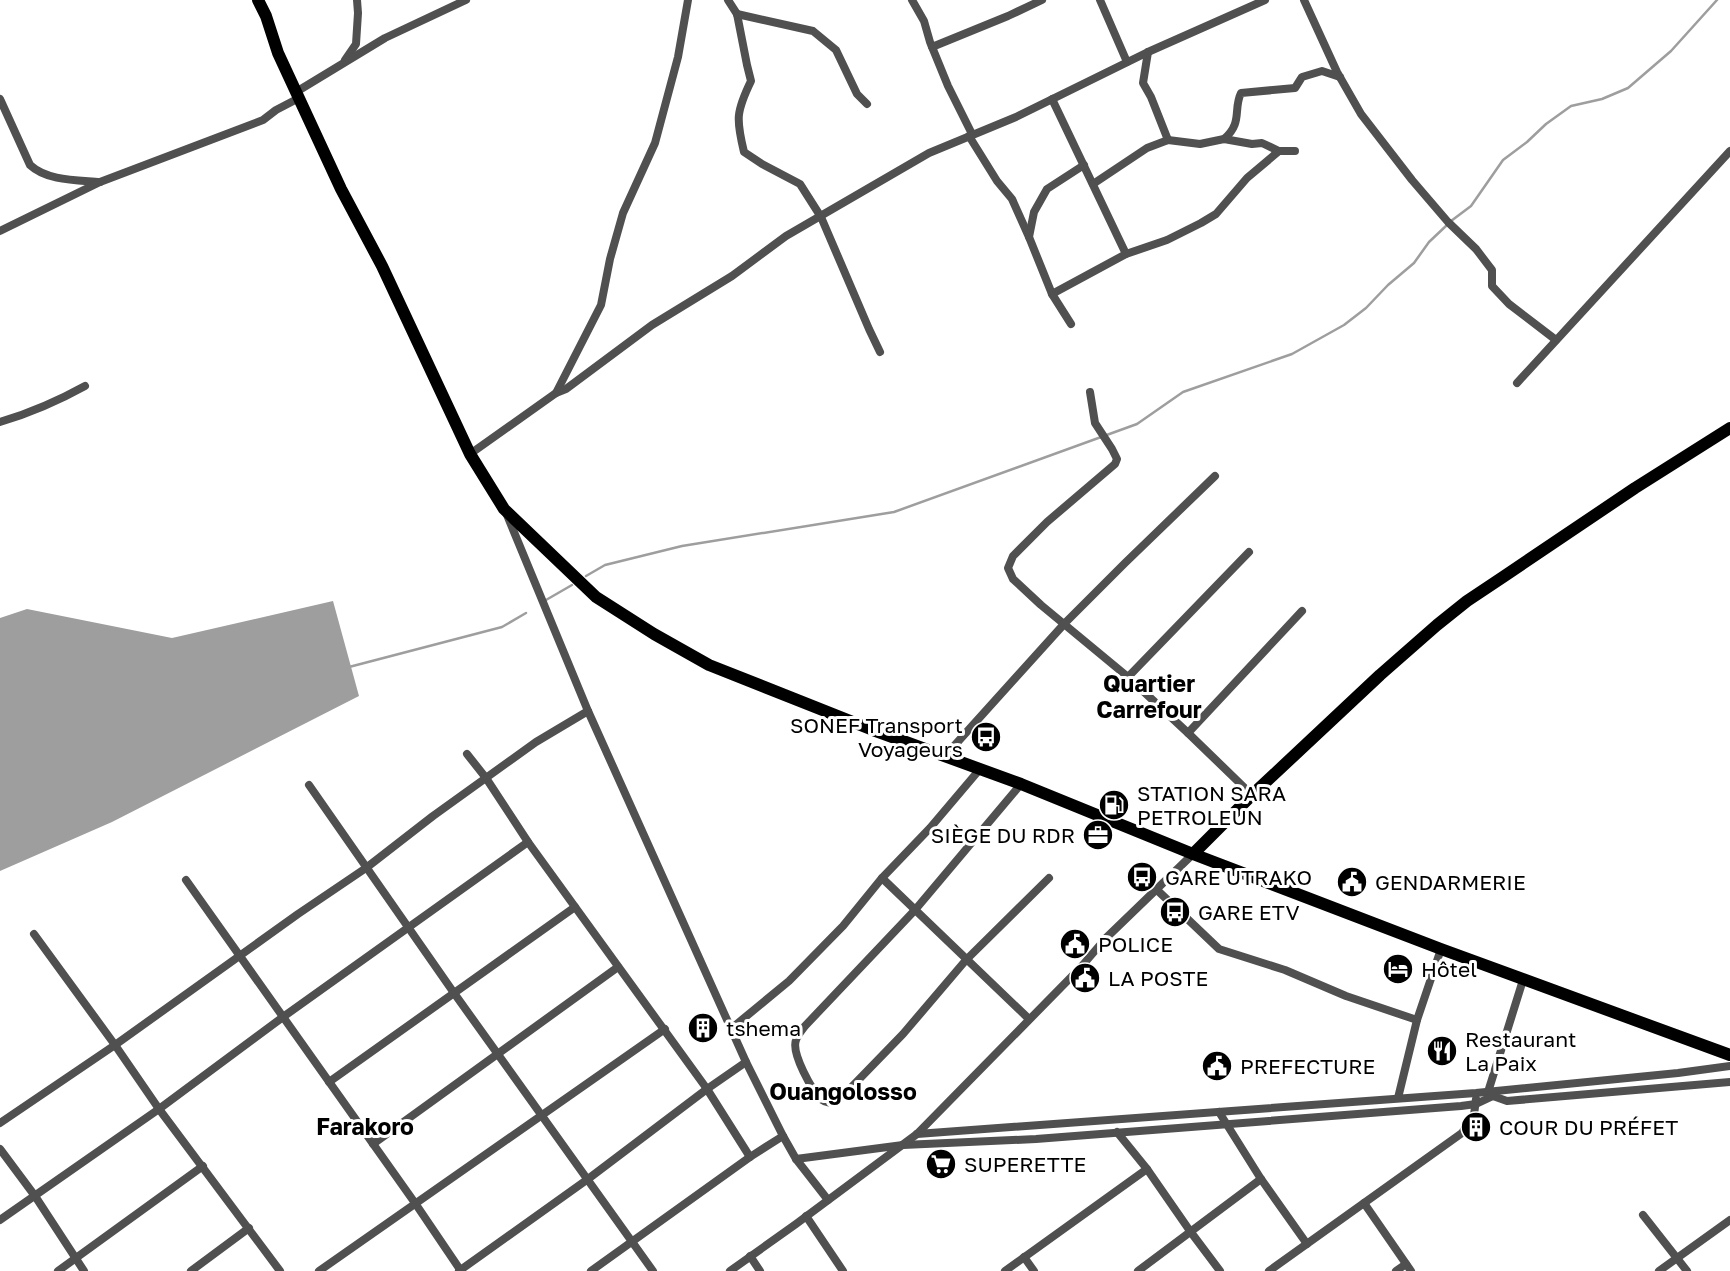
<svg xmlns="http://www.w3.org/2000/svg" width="1730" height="1271" font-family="'Golos Text',sans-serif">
<rect width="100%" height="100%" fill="#fff"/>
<path fill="#9e9e9e" d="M333 601 359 696 112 822 0 871V618L27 609 172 638Z"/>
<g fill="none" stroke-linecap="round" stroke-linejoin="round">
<g stroke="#9e9e9e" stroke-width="2.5">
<path d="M1451 221 1471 206 1503 160 1527 142 1546 124 1571 106 1602 99 1628 88 1671 51 1717 0"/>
<path d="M586 576 605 565 682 546 894 512 1137 424 1183 392 1292 354 1344 325 1366 308 1388 285 1414 263 1429 242 1447 225"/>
<path d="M546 600 572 585"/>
<path d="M349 667 502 627 526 613"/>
</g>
<g stroke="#505050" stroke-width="8">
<path d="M728 0 737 14 747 65 751 81C736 112 736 119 744 152L762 164 800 184 821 217 869 329 880 352"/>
<path d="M912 0 924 21 930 42 948 86 972 134"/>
<path d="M1100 0 1127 62"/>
<path d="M1304 0 1337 72 1361 114 1412 180 1448 222 1476 249 1492 270V286L1509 304 1556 340"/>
<path d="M737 14 813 31 836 50 857 94 867 104"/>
<path d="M932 47 1008 16 1042 0"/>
<path d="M1148 52 1143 83 1151 97 1168 140"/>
<path d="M345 60 356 44 358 13 357 0"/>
<path d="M296 92 385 38 466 0"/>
<path d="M0 99 30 165C47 181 77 180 100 182"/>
<path d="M1052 99 1126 254"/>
<path d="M969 136 997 181 1012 199 1029 237"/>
<path d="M1224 139C1243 123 1233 109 1241 93L1295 88 1302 77 1322 71 1340 77"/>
<path d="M1093 184 1147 148 1168 140 1200 144 1224 139 1252 144 1262 143 1279 151"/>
<path d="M0 231 100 182 263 120 276 110 299 98"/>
<path d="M1052 294 1126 254 1167 240 1201 223 1216 214 1247 178 1279 151H1295"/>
<path d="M1071 324 1052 294 1029 237 1034 212 1047 189 1084 165"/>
<path d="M1517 383 1730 151"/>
<path d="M1090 392 1095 423 1112 449 1117 459 1115 464 1047 522 1013 556 1008 568 1013 579 1041 605 1128 677 1188 733 1252 795"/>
<path d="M556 393 601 305 610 259 623 213 655 143 678 57 688 0"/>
<path d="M0 422C30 413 58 401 85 386"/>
<path d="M470 454 556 393 566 389 652 325 732 276 786 236 929 153 1016 117 1148 52 1265 0"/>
<path d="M507 515 588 711 746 1062 783 1136 796 1159 828 1200"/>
<path d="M1128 677 1249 552"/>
<path d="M1188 733 1302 611"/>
<path d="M467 754 486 778 528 842 707 1089 750 1157"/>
<path d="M945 756 1065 623 1125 563 1215 476"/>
<path d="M1021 784 915 910 805 1026C802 1030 797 1036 796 1040 791 1053 812 1091 822 1100 827 1104 832 1102 838 1101L903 1034 966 960 1049 878"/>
<path d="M309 785 454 993 653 1271"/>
<path d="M882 878 1029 1019"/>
<path d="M186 880 415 1203 461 1271"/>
<path d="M1156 889 1219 949 1285 970 1346 996 1417 1020"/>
<path d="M34 934 115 1045 159 1109 280 1271"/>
<path d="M732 1028 789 981 843 926 882 878 930 828 980 769"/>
<path d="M329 1082 575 907"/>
<path d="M1488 1092 1523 980"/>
<path d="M1398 1098 1417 1020 1441 949"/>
<path d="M1219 1112 1261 1179 1307 1244"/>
<path d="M0 1123 115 1045 298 914 366 868 433 816 536 742 588 711"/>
<path d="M1117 1132 1147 1169 1190 1231 1220 1271"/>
<path d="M917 1134 1476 1093 1678 1073 1730 1066"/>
<path d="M373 1144 618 967"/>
<path d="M0 1149 35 1196 84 1271"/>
<path d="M796 1159 903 1145 1036 1139 1461 1106 1476 1104 1493 1096 1507 1101 1730 1082"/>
<path d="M1364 1203 1411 1271"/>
<path d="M1643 1215 1687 1271"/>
<path d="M806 1216 843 1271"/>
<path d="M0 1220 159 1109 283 1017 528 842"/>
<path d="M750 1256 760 1271"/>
<path d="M1024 1257 1034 1271"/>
<path d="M58 1271 203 1166"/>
<path d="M191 1271 249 1228"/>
<path d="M319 1271 665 1029"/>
<path d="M459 1271 588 1179 707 1089 746 1062"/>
<path d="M591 1271 750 1157 783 1136"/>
<path d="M730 1271 796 1224 917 1134 1081 967 1106 938 1193 854"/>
<path d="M1005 1271 1147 1169"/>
<path d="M1138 1271 1261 1179"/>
<path d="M1269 1271 1462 1133 1474 1115 1476 1099"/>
<path d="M1396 1271 1406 1264"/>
<path d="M1659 1271 1730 1220"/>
</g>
<g stroke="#000" stroke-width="12">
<path d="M258 0 266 16 278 53 341 189 382 266 470 454 504 509 596 597 654 634 709 665 873 730 1021 784 1193 854 1441 949 1730 1055"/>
<path d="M1193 854 1252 795 1380 675 1437 625 1467 601 1503 577 1635 488 1730 428"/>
</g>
</g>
<defs>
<g id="bus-disc" transform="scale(1.575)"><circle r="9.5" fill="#000" stroke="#fff"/><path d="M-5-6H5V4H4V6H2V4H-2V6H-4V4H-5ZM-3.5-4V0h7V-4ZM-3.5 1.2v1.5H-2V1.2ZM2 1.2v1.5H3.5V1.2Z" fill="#fff"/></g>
<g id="fuel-disc" transform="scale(1.575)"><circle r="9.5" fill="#000" stroke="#fff"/><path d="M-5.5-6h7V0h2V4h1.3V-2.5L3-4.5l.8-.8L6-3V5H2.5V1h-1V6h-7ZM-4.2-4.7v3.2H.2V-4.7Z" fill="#fff"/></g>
<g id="office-disc" transform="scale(1.575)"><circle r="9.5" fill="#000" stroke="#fff"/><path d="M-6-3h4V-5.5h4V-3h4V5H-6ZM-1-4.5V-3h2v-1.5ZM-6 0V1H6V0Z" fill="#fff"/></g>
<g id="civic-disc" transform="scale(1.575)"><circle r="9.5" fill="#000" stroke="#fff"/><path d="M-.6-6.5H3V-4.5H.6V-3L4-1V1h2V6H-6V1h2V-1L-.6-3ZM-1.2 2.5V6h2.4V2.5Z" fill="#fff"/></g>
<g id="hotel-disc" transform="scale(1.575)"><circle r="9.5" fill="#000" stroke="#fff"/><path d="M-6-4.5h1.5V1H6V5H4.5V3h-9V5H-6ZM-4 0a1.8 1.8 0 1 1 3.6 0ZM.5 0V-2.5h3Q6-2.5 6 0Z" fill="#fff"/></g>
<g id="building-disc" transform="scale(1.575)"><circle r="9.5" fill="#000" stroke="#fff"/><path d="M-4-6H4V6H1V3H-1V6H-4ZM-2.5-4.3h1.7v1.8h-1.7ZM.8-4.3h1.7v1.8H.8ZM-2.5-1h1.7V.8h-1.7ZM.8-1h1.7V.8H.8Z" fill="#fff"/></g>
<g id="restaurant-disc" transform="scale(1.575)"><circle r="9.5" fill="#000" stroke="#fff"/><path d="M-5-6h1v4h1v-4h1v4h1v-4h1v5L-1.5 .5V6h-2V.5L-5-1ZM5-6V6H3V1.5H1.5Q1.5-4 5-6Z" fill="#fff"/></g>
<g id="supermarket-disc" transform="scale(1.575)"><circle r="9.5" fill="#000" stroke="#fff"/><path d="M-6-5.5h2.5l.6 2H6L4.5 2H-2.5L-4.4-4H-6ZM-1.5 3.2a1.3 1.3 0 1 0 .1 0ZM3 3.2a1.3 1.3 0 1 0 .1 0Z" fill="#fff"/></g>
</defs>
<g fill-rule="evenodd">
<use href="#bus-disc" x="986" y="737"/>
<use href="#fuel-disc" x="1114" y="805"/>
<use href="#office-disc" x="1098" y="835"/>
<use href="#bus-disc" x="1142" y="877"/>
<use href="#civic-disc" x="1352" y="882"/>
<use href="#bus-disc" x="1175" y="912"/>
<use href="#civic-disc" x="1075" y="944"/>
<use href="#hotel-disc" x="1398" y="969"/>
<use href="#civic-disc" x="1085" y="978"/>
<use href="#building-disc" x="703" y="1028"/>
<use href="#restaurant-disc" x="1442" y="1051"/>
<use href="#civic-disc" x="1217" y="1066"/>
<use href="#building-disc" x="1476" y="1127"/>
<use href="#supermarket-disc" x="941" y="1164"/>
</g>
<g text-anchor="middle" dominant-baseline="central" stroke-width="6" stroke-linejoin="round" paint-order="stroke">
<g font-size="21" fill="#000" stroke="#fff" text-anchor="start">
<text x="963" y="725" text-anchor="end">SONEF Transport<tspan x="963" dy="24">Voyageurs</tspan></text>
<text x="1137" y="793">STATION SARA<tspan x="1137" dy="24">PETROLEUN</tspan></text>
<text x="1075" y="835" text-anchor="end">SIÈGE DU RDR</text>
<text x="1165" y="877">GARE UTRAKO</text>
<text x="1375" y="882">GENDARMERIE</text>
<text x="1198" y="912">GARE ETV</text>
<text x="1098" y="944">POLICE</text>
<text x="1421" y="969">Hôtel</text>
<text x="1108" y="978">LA POSTE</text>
<text x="726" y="1028">tshema</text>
<text x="1465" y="1039">Restaurant<tspan x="1465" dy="24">La Paix</tspan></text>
<text x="1240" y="1066">PREFECTURE</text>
<text x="1499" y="1127">COUR DU PRÉFET</text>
<text x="964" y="1164">SUPERETTE</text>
</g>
<g font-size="23" font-weight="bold" fill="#000" stroke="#fff">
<text x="1149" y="683">Quartier<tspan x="1149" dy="26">Carrefour</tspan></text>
<text x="843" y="1091">Ouangolosso</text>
<text x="365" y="1126">Farakoro</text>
</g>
</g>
</svg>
